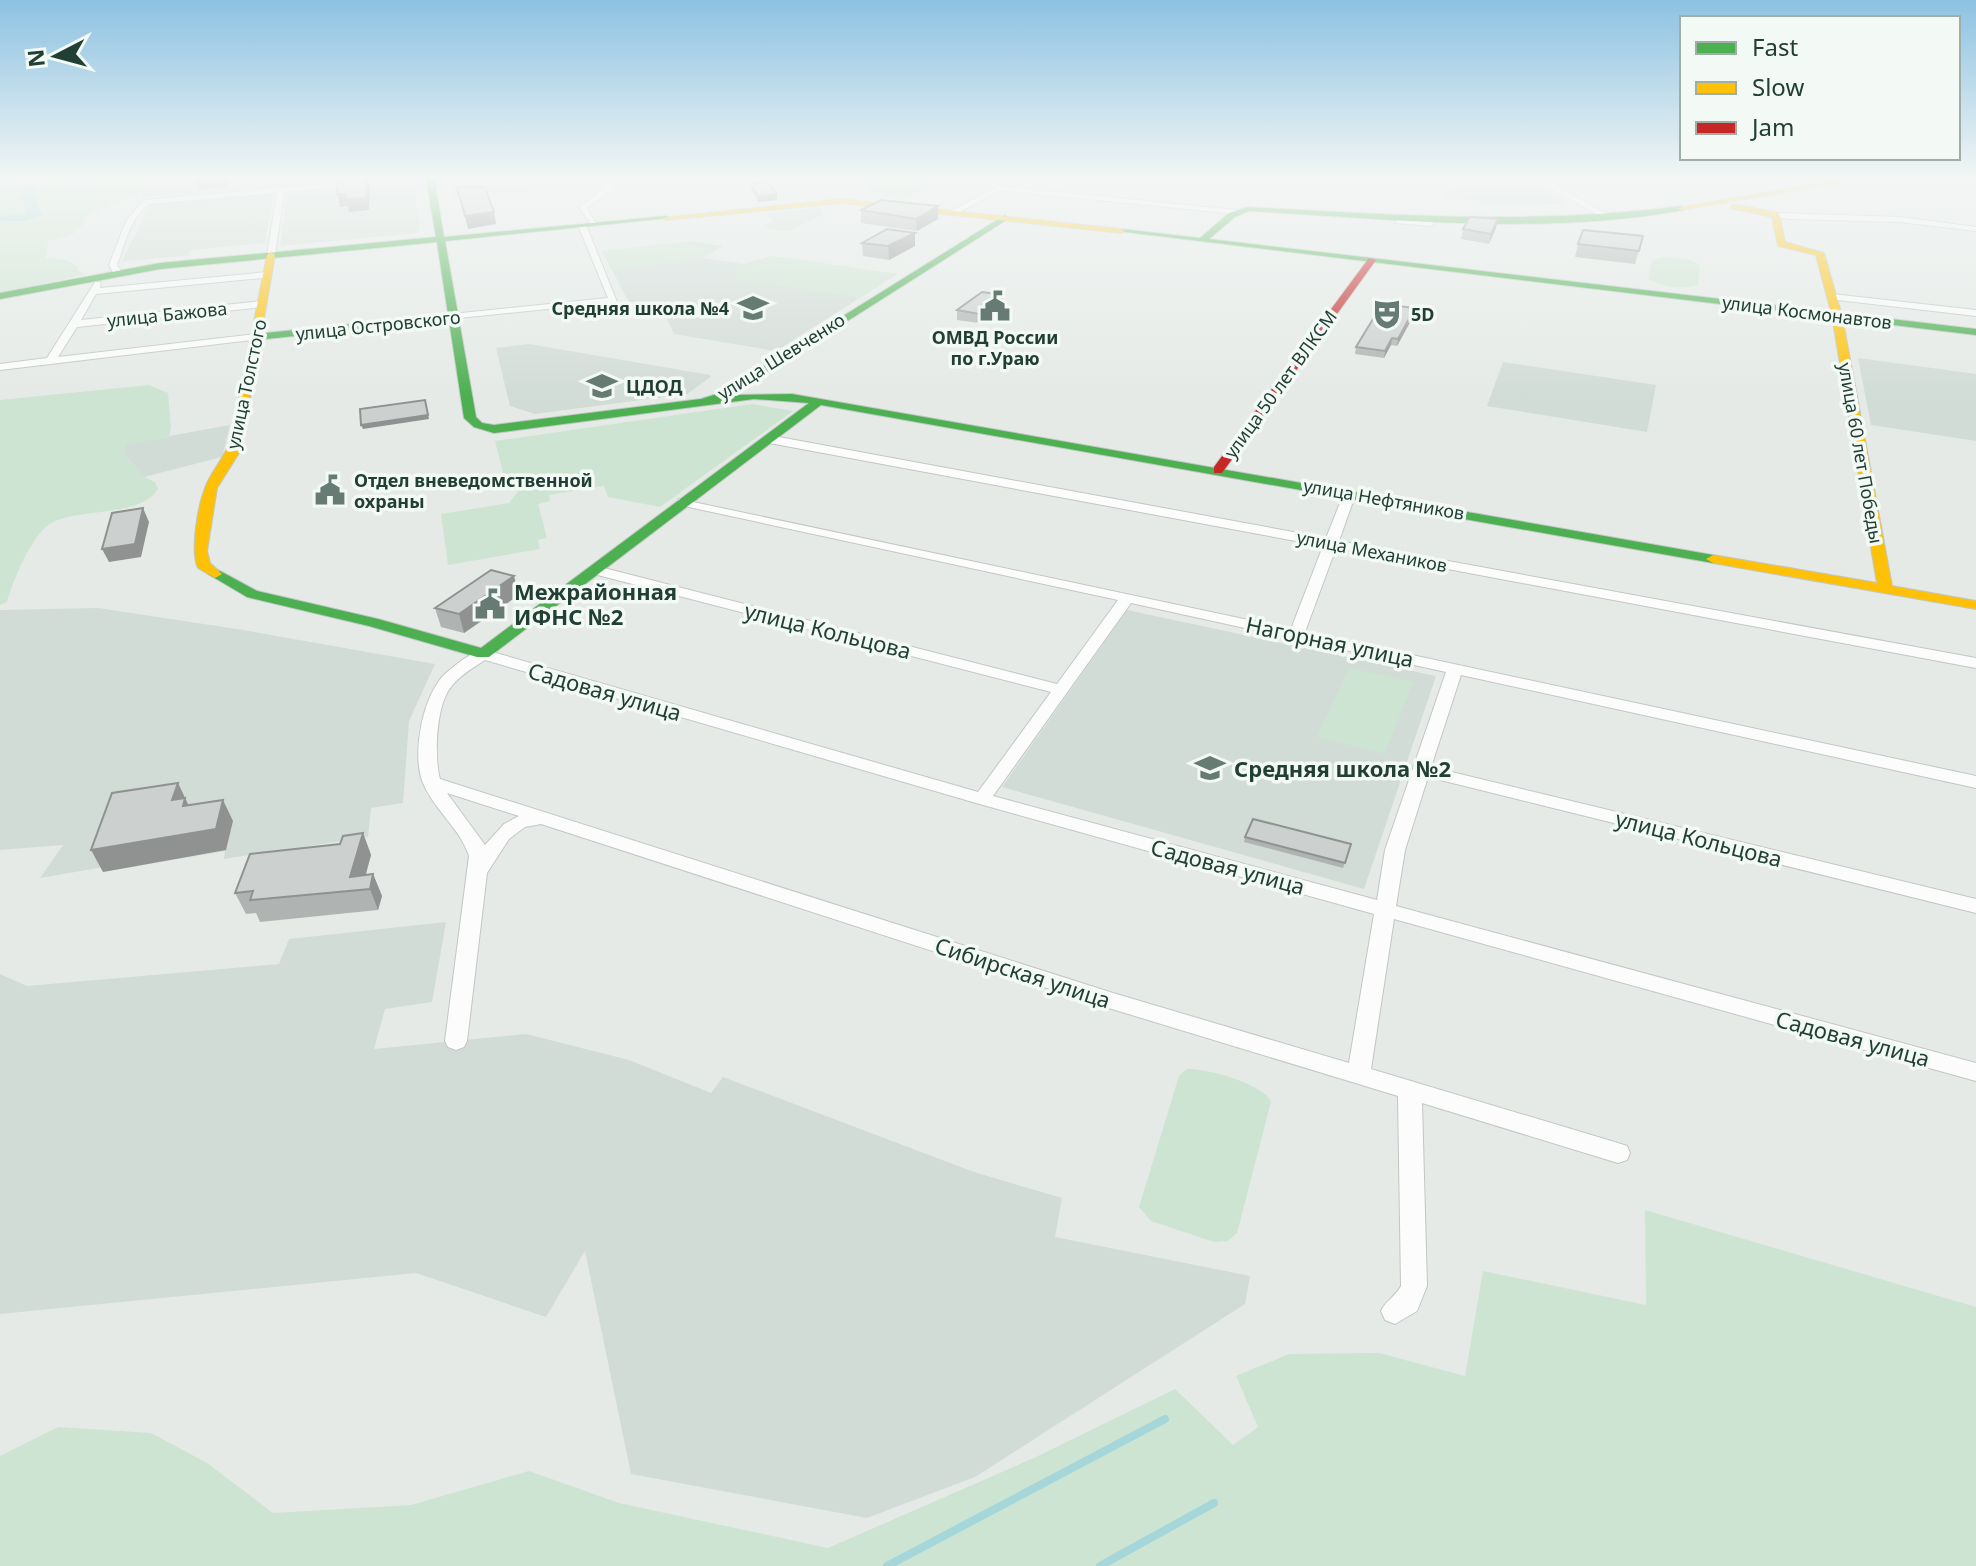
<svg xmlns="http://www.w3.org/2000/svg" width="1976" height="1566" font-family="'Noto Sans',sans-serif">
<rect width="100%" height="100%" fill="#e5eae7"/>
<g fill="#d2dcd7">
<path d="M151 177H312L311 185 140 197Z"/>
<path d="M449 177H601L606 186 453 198Z"/>
<path d="M1526 177 1567 204 1491 203 1442 198 1458 178Z"/>
<path d="M414 181 420 231 417 233 280 246 287 193Z"/>
<path d="M266 193 274 194 265 243 190 250 188 256 122 261 151 203Z"/>
<path d="M819 208 824 214 788 231 769 229 765 224 773 222 766 214Z"/>
<path d="M692 241 723 246 702 258 744 264 772 256 897 274 776 351 674 334 659 302H629L602 251Z"/>
<path d="M529 344 710 375 711 377 687 394 535 414 510 406 496 348Z"/>
<path d="M1858 358 1976 374V441L1871 425Z"/>
<path d="M1503 362 1656 385 1647 432 1487 406Z"/>
<path d="M230 425 222 457 144 477 124 453 125 444Z"/>
<path d="M98 608 237 629 435 664 409 721 403 803 371 808 368 837 224 859 225 851 104 872V867L40 878 63 845 0 850V610Z"/>
<path d="M1127 610 1436 676 1364 889 1002 787Z"/>
<path d="M446 922 432 1002 385 1009 374 1049 526 1034 629 1060 711 1093 723 1077 974 1172 1062 1198 1055 1237 1250 1276 1245 1304 975 1477 867 1518 631 1474 585 1251 546 1317 416 1273 0 1314V974L27 986 279 964 289 939Z"/>
</g>
<g fill="#cde4d2">
<path d="M47 177H98L26 187 20 198 25 205V213L0 217V187Z"/>
<path d="M114 177H151L143 191 89 214 78 230 70 235 48 241 46 258 66 260 77 266 78 271 86 274 0 294V221H25L43 215 35 198 37 187Z"/>
<path d="M859 177H893L935 183 905 199 874 193Z"/>
<path d="M678 243 715 250 698 259 612 270 602 251Z"/>
<path d="M772 256 897 274 860 298 726 278Z"/>
<path d="M1662 257 1691 260 1700 266 1698 285C1683 290 1663 287 1648 279L1652 261Z"/>
<path d="M149 385 168 393 171 428 168 438 125 444 124 453 144 477 155 482 158 489C141 517 81 508 53 522 32 533 13 580 7 602L0 605V400Z"/>
<path d="M752 404 793 411 660 507 608 497 604 486 549 495 550 501 538 504 547 538 538 540 540 549 448 565 441 514 509 503 518 491 503 473 495 441Z"/>
<path d="M1349 668 1413 682 1385 754 1317 737Z"/>
<path d="M1187 1069C1207 1068 1264 1084 1271 1102L1237 1233 1228 1241 1214 1242 1151 1221 1139 1207 1179 1076Z"/>
<path d="M1645 1210 1976 1307V1566H0V1456L58 1427 151 1433 207 1463 273 1513 411 1505 529 1471 619 1503 828 1548 1036 1457 1175 1389 1233 1445 1258 1427 1236 1376 1289 1354 1379 1353 1465 1376 1483 1271 1646 1305Z"/>
</g>
<path fill="#a4d6da" d="M98 177H114L37 187 35 198 43 215 25 221H0V217L25 213V205L20 198 26 187Z"/>
<g fill="none" stroke-linecap="round" stroke-linejoin="round">
<g stroke="#a4d6da" stroke-width="8">
<path d="M887 1566 1165 1419"/>
<path d="M1100 1566 1214 1503"/>
</g>
<g stroke="#c2c7c4" stroke-width="2">
<g id="street">
<path d="M409 177H438L284 192 275 255 271 258 267 255 277 193 149 204C130 218 125 244 117 265L122 272 114 274 109 265 126 221 144 200Z"/>
<path d="M601 177H609L614 188 587 208 596 224 592 226 579 207 606 187Z"/>
<path d="M1531 177H1540L1614 218 1607 220Z"/>
<path d="M1961 177 1976 179V184L1962 179Z"/>
<path d="M999 186 1236 210 1240 212 1236 214 1000 190 958 213 951 211Z"/>
<path d="M1776 213 1900 217 1976 227V231L1900 222 1790 219 1773 217Z"/>
<path d="M1398 219 1431 222 1435 224 1431 226 1395 223Z"/>
<path d="M582 223 586 225 617 302 449 319V315L452 314 608 298 578 225Z"/>
<path d="M268 272 271 277 96 294 81 320 262 301 267 304 262 307 77 327 58 357 256 334 261 337 260 339 0 370V364L47 358 95 282H101L100 288Z"/>
<path d="M1832 294 1976 310V316L1829 299V295Z"/>
<path d="M768 435 1326 538 1344 493 1350 489 1356 493 1339 541 1976 658V668L1336 548 1305 632 1976 776V788L1461 675 1431 767 1976 899V913L1428 777 1405 850 1396 906 1976 1063V1081L1394 919 1371 1069 1618 1143 1627 1146 1630 1153 1627 1160 1618 1163 1422 1103 1427 1286 1417 1311 1395 1324 1385 1320 1381 1311C1386 1300 1396 1296 1401 1286L1398 1096 1102 1006 541 824 525 827 509 839 487 873 467 1041 464 1047 456 1050 448 1047 445 1041 469 856C460 828 434 810 423 783 411 755 423 693 446 673 457 664 474 648 489 651L978 792 1051 692 590 573V567H600L1057 684 1118 600 684 506 677 502 679 499 1291 629 1323 546 764 442 762 439ZM1131 603 1446 672 1385 850 1377 900 993 796ZM485 660 976 803 1374 914 1349 1063 1113 993 440 779C434 757 436 705 451 687 459 676 474 667 485 660ZM447 793 519 816 504 824 485 845Z"/>
</g>
</g>
<g stroke="#c0c8c4" stroke-width="2">
<g id="fast">
<path d="M426 177H434L444 237 666 216 670 218 445 241 476 417 482 423 494 425 701 399 720 393 1005 215 1008 219 731 395 792 394 1713 555 1720 559 1713 563 821 405 489 657H477L369 626 247 597 208 574 215 570 220 571 257 591 378 619 481 648 809 403 754 399 494 433 474 427 464 418 449 320 256 340 251 337 256 334 448 314 437 242 160 269 0 299V293L160 263 436 237Z"/>
<path d="M1681 206 1684 210C1541 236 1392 219 1249 211L1235 217 1209 239 1976 329V335L1117 231 1121 229 1200 238 1229 213 1248 207C1393 215 1536 225 1681 206Z"/>
</g>
</g>
<g stroke="#c0c8c4" stroke-width="2">
<g id="slow">
<path d="M1855 177H1872L1681 210 1677 208Z"/>
<path d="M841 199 1121 229 1125 231 1121 233 841 203 666 220 662 218Z"/>
<path d="M1733 204 1779 213 1785 242 1824 253 1842 316 1892 586 1976 601V609L1713 563 1706 559 1713 555 1877 583 1832 316 1816 255 1778 246 1772 217 1730 208Z"/>
<path d="M271 252 275 255 243 439 239 453 217 488 207 551 210 563 222 574 215 578 198 568C190 551 198 506 205 488 211 471 225 458 231 439L267 255Z"/>
</g>
</g>
<g stroke="#c0c8c4" stroke-width="2">
<path id="jam" d="M1369 258 1376 260 1222 473H1214V467Z"/>
</g>
<use href="#street" fill="#fbfcfb" fill-rule="evenodd"/>
<use href="#fast" fill="#4caf50" fill-rule="evenodd"/>
<use href="#slow" fill="#ffc107" fill-rule="evenodd"/>
<use href="#jam" fill="#c62828" fill-rule="evenodd"/>
</g>
<g fill="#afb4b2">
<path d="M750 183 777 200 758 202 751 189Z"/>
<path d="M861 210 938 219 917 231 861 223Z"/>
<path d="M1496 228 1489 244 1461 239 1463 229Z"/>
<path d="M1643 236 1635 264 1575 257 1578 244Z"/>
<path d="M862 243 915 246 889 260 863 256Z"/>
<path d="M1003 304 979 323 957 320V310Z"/>
<path d="M1414 315 1397 346 1391 345 1384 358 1355 354 1356 347Z"/>
<path d="M519 595 464 633 441 627 435 608Z"/>
<path d="M363 833 371 855 365 875 373 874 382 896 378 910 260 922 256 913 246 914 235 893Z"/>
<path d="M1245 837 1351 844 1343 868 1244 842Z"/>
</g>
<g fill="#8f9291">
<path d="M195 177H230L227 187 199 189Z"/>
<path d="M367 177 370 187 369 210 349 212 348 206 340 207 337 194H346Z"/>
<path d="M777 194V200L758 202V196Z"/>
<path d="M938 206V219L917 231 916 219Z"/>
<path d="M494 212 496 224 468 229 465 216Z"/>
<path d="M1498 219 1496 228 1489 244 1491 234Z"/>
<path d="M915 233V246L889 260 888 246Z"/>
<path d="M1003 295V304L979 323V314Z"/>
<path d="M1415 308 1414 315 1397 346 1398 339Z"/>
<path d="M1392 338 1391 345 1384 358 1385 351Z"/>
<path d="M425 400 429 419 363 429 361 425Z"/>
<path d="M143 508 149 522 141 557 109 562 102 549Z"/>
<path d="M514 576 519 595 464 633 459 614Z"/>
<path d="M178 783 195 819 172 800Z"/>
<path d="M223 800 233 821 226 850 103 872 91 850Z"/>
<path d="M363 833 371 855 362 889 350 877Z"/>
<path d="M373 874 382 896 378 910 370 889Z"/>
</g>
<g fill="#ccd1cf" stroke="#8f9291" stroke-width="2">
<path d="M366 177V198L346 199V194H337L338 178Z"/>
<path d="M768 182 777 194 758 196 750 183Z"/>
<path d="M457 187H485L494 212 465 216Z"/>
<path d="M881 200 938 206 916 219 861 210Z"/>
<path d="M1470 217 1498 219 1491 234 1463 229Z"/>
<path d="M887 229 915 233 888 246 862 243Z"/>
<path d="M1583 230 1643 236 1639 251 1578 244Z"/>
<path d="M982 292 1003 295 979 314 957 310Z"/>
<path d="M1382 304 1415 308 1398 339 1392 338 1385 351 1356 347Z"/>
<path d="M425 400 428 415 361 425 360 409Z"/>
<path d="M143 508 135 544 102 549 112 513Z"/>
<path d="M491 570 514 576 459 614 435 608Z"/>
<path d="M178 783 172 800 185 798 183 806 223 800 216 829 91 850 112 793Z"/>
<path d="M1253 819 1351 844 1345 863 1245 837Z"/>
<path d="M363 833 350 877 373 874 370 889 250 900 253 891 235 893 250 854 340 844 343 836Z"/>
</g>
<linearGradient id="sky" x2="0" y2="1"><stop stop-color="#8dc2e2"/><stop offset="0.45" stop-color="#f3f6f4"/><stop offset="1" stop-color="#f3f6f4" stop-opacity="0"/></linearGradient>
<rect width="1976" height="396" fill="url(#sky)"/>
<defs>
<g id="civic-bare" transform="scale(2.4)"><path d="M-.6-6.5H3V-4.5H.6V-3L4-1V1h2V6H-6V1h2V-1L-.6-3ZM-1.2 2.5V6h2.4V2.5Z" fill="#667b73" stroke="#f3f9f5" stroke-width="2.5" paint-order="stroke"/></g>
<g id="school-bare" transform="scale(2.4)"><path d="M0-5L7-2L0 1L-7-2ZM-4 1L0 2.5L4 1V4Q0 6-4 4Z" fill="#667b73" stroke="#f3f9f5" stroke-width="2.5" paint-order="stroke"/></g>
<g id="theatre-bare" transform="scale(2.4)"><path d="M-5-5.5Q0-4 5-5.5V0Q5 5 0 6Q-5 5-5 0ZM-3.3-2.5H-1v1.5H-3.3ZM1-2.5H3.3v1.5H1ZM-2.8 1Q0 5.5 2.8 1Z" fill="#667b73" stroke="#f3f9f5" stroke-width="2.5" paint-order="stroke"/></g>
</defs>
<g fill-rule="evenodd">
<use href="#civic-bare" x="995" y="306"/>
<use href="#school-bare" x="753" y="308"/>
<use href="#theatre-bare" x="1387" y="314"/>
<use href="#school-bare" x="602" y="386"/>
<use href="#civic-bare" x="330" y="490"/>
<use href="#civic-bare" x="490" y="604"/>
<use href="#school-bare" x="1210" y="768"/>
</g>
<g text-anchor="middle" dominant-baseline="central" stroke-width="7" stroke-linejoin="round" paint-order="stroke">
<g font-size="18" font-weight="bold" fill="#213f35" stroke="#f3f9f5" text-anchor="start">
<text x="729" y="308" text-anchor="end">Средняя школа №4</text>
<text x="1411" y="314">5D</text>
<text x="995" y="337" text-anchor="middle">ОМВД России<tspan x="995" dy="21">по г.Ураю</tspan></text>
<text x="626" y="386">ЦДОД</text>
<text x="354" y="480">Отдел вневедомственной<tspan x="354" dy="21">охраны</tspan></text>
</g>
<g font-size="18" fill="#213f35" stroke="#f3f9f5">
<text transform="translate(1807 312) rotate(7)">улица Космонавтов</text>
<text transform="translate(167 314) rotate(-6)">улица Бажова</text>
<text transform="translate(378 325) rotate(-6)">улица Островского</text>
<text transform="translate(781 356) rotate(-32)">улица Шевченко</text>
<text transform="translate(246 384) rotate(-78)">улица Толстого</text>
<text transform="translate(1280 384) rotate(-54)">улица 50 лет ВЛКСМ</text>
<text transform="translate(1861 453) rotate(80)">улица 60 лет Победы</text>
<text transform="translate(1384 499) rotate(10)">улица Нефтяников</text>
<text transform="translate(1372 551) rotate(11)">улица Механиков</text>
</g>
<g font-size="22" font-weight="bold" fill="#213f35" stroke="#f3f9f5" text-anchor="start">
<text x="514" y="591">Межрайонная<tspan x="514" dy="25">ИФНС №2</tspan></text>
<text x="1234" y="768">Средняя школа №2</text>
</g>
<g font-size="22" fill="#213f35" stroke="#f3f9f5">
<text transform="translate(828 630) rotate(14)">улица Кольцова</text>
<text transform="translate(1330 641) rotate(12)">Нагорная улица</text>
<text transform="translate(605 691) rotate(16)">Садовая улица</text>
<text transform="translate(1699 838) rotate(14)">улица Кольцова</text>
<text transform="translate(1228 866) rotate(15)">Садовая улица</text>
<text transform="translate(1023 972) rotate(18)">Сибирская улица</text>
<text transform="translate(1853 1038) rotate(15)">Садовая улица</text>
</g>
</g>
<rect x="1680" y="16" width="280" height="144" fill="#f3f9f5" stroke="#9fafa8" stroke-width="2"/>
<rect x="1696" y="42" width="40" height="12" fill="#4caf50" stroke="#9fafa8" stroke-width="2"/>
<text x="1752" y="56" font-size="24" fill="#213f35">Fast</text>
<rect x="1696" y="82" width="40" height="12" fill="#ffc107" stroke="#9fafa8" stroke-width="2"/>
<text x="1752" y="96" font-size="24" fill="#213f35">Slow</text>
<rect x="1696" y="122" width="40" height="12" fill="#c62828" stroke="#9fafa8" stroke-width="2"/>
<text x="1752" y="136" font-size="24" fill="#213f35">Jam</text>
<g transform="translate(56 56) rotate(264)" stroke="#f3f9f5" stroke-width="6" paint-order="stroke">
<path d="M0-6L14 30L0 20L-14 30Z" fill="#213f35"/>
<text y="-12" font-size="22" font-weight="bold" text-anchor="middle" fill="#213f35">N</text>
</g>
</svg>
